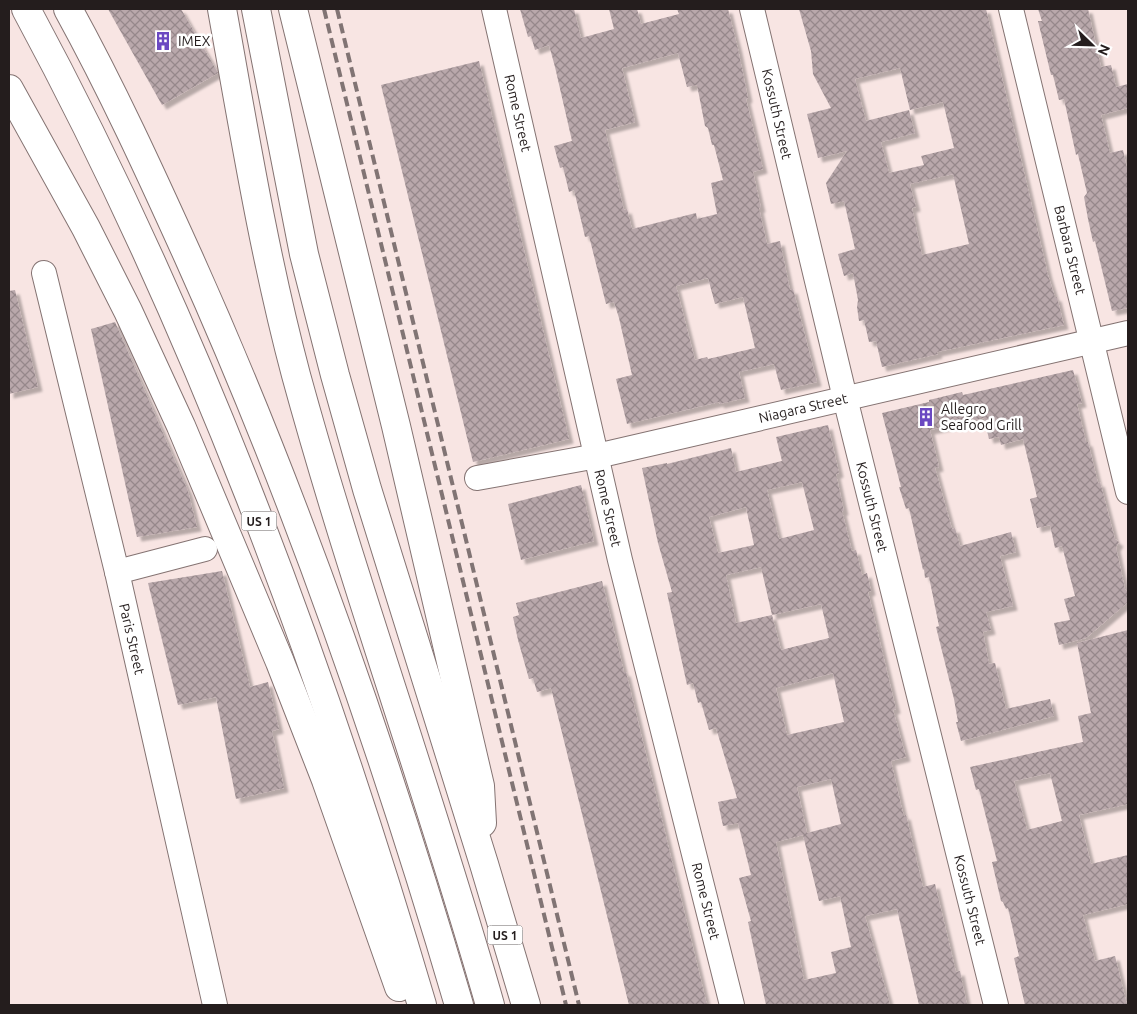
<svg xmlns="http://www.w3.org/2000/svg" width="1137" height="1014" font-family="Ubuntu,sans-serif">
<defs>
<pattern id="building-cross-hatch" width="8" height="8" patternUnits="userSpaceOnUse" patternTransform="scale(1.25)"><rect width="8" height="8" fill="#b9a8ab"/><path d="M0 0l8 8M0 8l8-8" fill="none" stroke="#96888b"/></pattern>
<filter id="shadow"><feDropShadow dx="4.5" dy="4.5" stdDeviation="1" flood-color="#0004"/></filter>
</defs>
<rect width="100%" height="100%" fill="#f8e5e3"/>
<g fill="url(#building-cross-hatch)" fill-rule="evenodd" filter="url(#shadow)">
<path d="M108 9H181L218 73 162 105Z"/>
<path d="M520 9H574L581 38 614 29 609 9H637L641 24 679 14 677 9H728L738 49 748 98 746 99 763 169 753 172 761 208H759L767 244 780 241 790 290 793 289 817 382 781 390 774 364 739 372 745 398 720 404 719 402 627 424 616 379 632 375 619 318 614 302 606 304 589 236 585 237 574 190 569 192 563 167 560 168 554 146 572 141 555 67 549 45 535 50 531 36 528 37ZM678 53 687 87 697 85 705 126 708 128 712 145H714L723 180 711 183 717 214 697 219 696 213 632 229 627 209 624 210 605 130 635 122 622 68ZM708 278 715 304 743 297 755 348 708 359 707 357 695 360 676 286Z"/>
<path d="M799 9H986L1048 275 1055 297H1057L1064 325 937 352 938 354 882 367 876 341 869 342 864 320 859 321 857 307 858 300 853 273 844 276 838 254 855 249 844 201 831 204 826 183 847 151 818 158 807 114 831 108 813 74 811 51ZM900 68 910 110 943 102 954 148 921 156 924 165 889 173 881 142 915 133 909 110 866 121 855 79ZM953 174 969 244 922 255 912 208 916 207 910 184Z"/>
<path d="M1038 9H1088L1101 67 1111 65 1116 87 1128 84V108L1101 115 1110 153 1123 150 1128 173V308L1112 311 1095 241 1093 242 1088 219 1084 197 1087 193 1078 154 1076 155 1064 99 1059 100 1053 75H1051L1038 21H1042Z"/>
<path d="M479 61 569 439 473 462 381 85Z"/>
<path d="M15 290 38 387 9 394V291Z"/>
<path d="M115 322 188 491 197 527 137 537 91 329Z"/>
<path d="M1073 370 1082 403 1077 404 1086 442H1088L1098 483 1100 482 1115 539 1119 542 1116 547 1125 589 1128 592V602L1086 638 1059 645 1054 623 1070 620 1064 599 1075 596 1062 546 1055 548 1050 525 1037 528 1030 499 1037 497 1023 439 1001 445 999 437 989 439 984 418 930 430 939 467 935 468 952 529 955 528 960 546 1011 532 1016 552 1000 556 1013 606 986 612 991 630 983 632 989 664 995 663 1006 709 1050 699 1054 716 961 741 956 722H958L954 699 936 627 939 626 929 577 925 578 924 569 923 570 909 508 906 509 899 487H901L882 413 929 402V400L962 392 963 395Z"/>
<path d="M828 425 839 473 836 474 844 511H842L852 551 856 550 862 575 867 573 871 591 868 592 896 709 893 710 906 757 891 761 902 809 904 816 906 815 923 887 935 884 956 972 960 971 967 1005H919L897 909 865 916 890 1005H766L748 922 751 921 739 878 751 875 738 823 723 826 718 802 737 798 716 728 709 730 701 702 698 703 693 683 687 685 667 593 672 592 658 543 642 468 667 463V464L731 448 736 472 782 461 776 437ZM802 482 814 530 779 539 767 490ZM746 507 754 545 718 553 709 517ZM761 567 772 615 736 623 726 575ZM821 604 829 638 781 650 772 615ZM833 673 844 722 787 735 776 688ZM831 779 841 824 807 833 797 787ZM803 835 819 901 840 896 851 947 831 952 836 973 804 980 776 842Z"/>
<path d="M581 485 594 541 521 560 508 504Z"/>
<path d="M222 571 250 687 268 682 279 729 272 731 284 788 236 799 216 697 178 705 148 583Z"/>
<path d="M602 581 624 672H626L707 1005H629L551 688 537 692 533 678 529 679 518 640 513 617 519 615 516 603Z"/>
<path d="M1128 630V804L1079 815 1091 864 1128 855V904L1083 915 1095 961 1115 956 1127 1005H1025L1014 958 1019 956 1008 908 1006 909 1003 902 1001 901 992 862 997 861 979 789 976 790 970 767 1083 742 1078 716 1091 713 1077 643ZM1050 773 1062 821 1027 830 1014 781Z"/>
</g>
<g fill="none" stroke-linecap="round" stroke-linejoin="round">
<g stroke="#847372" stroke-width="26">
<g id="minor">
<path d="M494 9 620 560 732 1005"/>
<path d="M752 9 845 398 996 1005"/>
<path d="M1011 9 1128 492"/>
<path d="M44 273 117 572 215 1005"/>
<path d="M477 478 597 456 1128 333"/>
<path d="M117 572 205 549"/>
</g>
</g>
<g stroke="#847372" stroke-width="30">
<g id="motorway">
<path d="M26 9C196 324 321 662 422 1005"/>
<path d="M68 9C112 89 150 172 188 256 297 498 384 750 459 1005"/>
<path d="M222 9C244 131 264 255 296 375 354 587 430 794 490 1005"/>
<path d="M256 9 304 254 335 375 367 489 484 864 526 1005"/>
<path d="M293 9 396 426 480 786 482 823"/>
<path d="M9 89 86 228 128 311 181 426 280 662 326 780 399 987"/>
</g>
</g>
<use href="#minor" stroke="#fff" stroke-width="24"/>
<use href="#motorway" stroke="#fff" stroke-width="28"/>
<g stroke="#817474" stroke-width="4" stroke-dasharray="10 5" stroke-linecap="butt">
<path d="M324 9 566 1005"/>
<path d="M337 9 579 1005"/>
</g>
</g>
<defs>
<g id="building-bare" transform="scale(1.5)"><path d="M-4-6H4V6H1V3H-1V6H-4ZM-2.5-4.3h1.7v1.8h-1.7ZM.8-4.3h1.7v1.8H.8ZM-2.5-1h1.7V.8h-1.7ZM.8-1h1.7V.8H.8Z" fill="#6a48c1" stroke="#fff" stroke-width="2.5" paint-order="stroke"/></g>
</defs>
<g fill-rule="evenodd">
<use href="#building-bare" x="163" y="41"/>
<use href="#building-bare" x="926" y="417"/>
</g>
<g text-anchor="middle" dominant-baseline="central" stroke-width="5" stroke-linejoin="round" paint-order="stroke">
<g fill="#fff" stroke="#666161" stroke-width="1">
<rect x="241.5" y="511.5" width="35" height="19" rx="4"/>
<rect x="487.5" y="925.5" width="35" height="19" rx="4"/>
</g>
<g font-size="12" font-weight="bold" fill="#241d1d">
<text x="259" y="521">US 1</text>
<text x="505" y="935">US 1</text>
</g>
<g font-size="14" fill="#241d1d" stroke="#fff" text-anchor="start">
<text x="178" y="41">IMEX</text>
<text x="941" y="409">Allegro<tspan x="941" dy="16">Seafood Grill</tspan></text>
</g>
<g font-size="14" fill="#241d1d" stroke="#fff">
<text transform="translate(518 113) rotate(77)">Rome Street</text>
<text transform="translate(777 114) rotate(77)">Kossuth Street</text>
<text transform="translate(1070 250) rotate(76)">Barbara Street</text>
<text transform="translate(803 408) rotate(-13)">Niagara Street</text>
<text transform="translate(872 507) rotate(76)">Kossuth Street</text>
<text transform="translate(608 508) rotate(77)">Rome Street</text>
<text transform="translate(132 639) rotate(77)">Paris Street</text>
<text transform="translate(970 900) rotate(76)">Kossuth Street</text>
<text transform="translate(706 901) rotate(76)">Rome Street</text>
</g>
</g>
<rect width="1137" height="1014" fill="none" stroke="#241d1d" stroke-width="20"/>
<g transform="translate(1092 45) rotate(113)" stroke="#ffffff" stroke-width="4" paint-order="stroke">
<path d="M0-4L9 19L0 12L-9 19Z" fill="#241d1d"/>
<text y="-8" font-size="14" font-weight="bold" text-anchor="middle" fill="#241d1d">N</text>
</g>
</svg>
